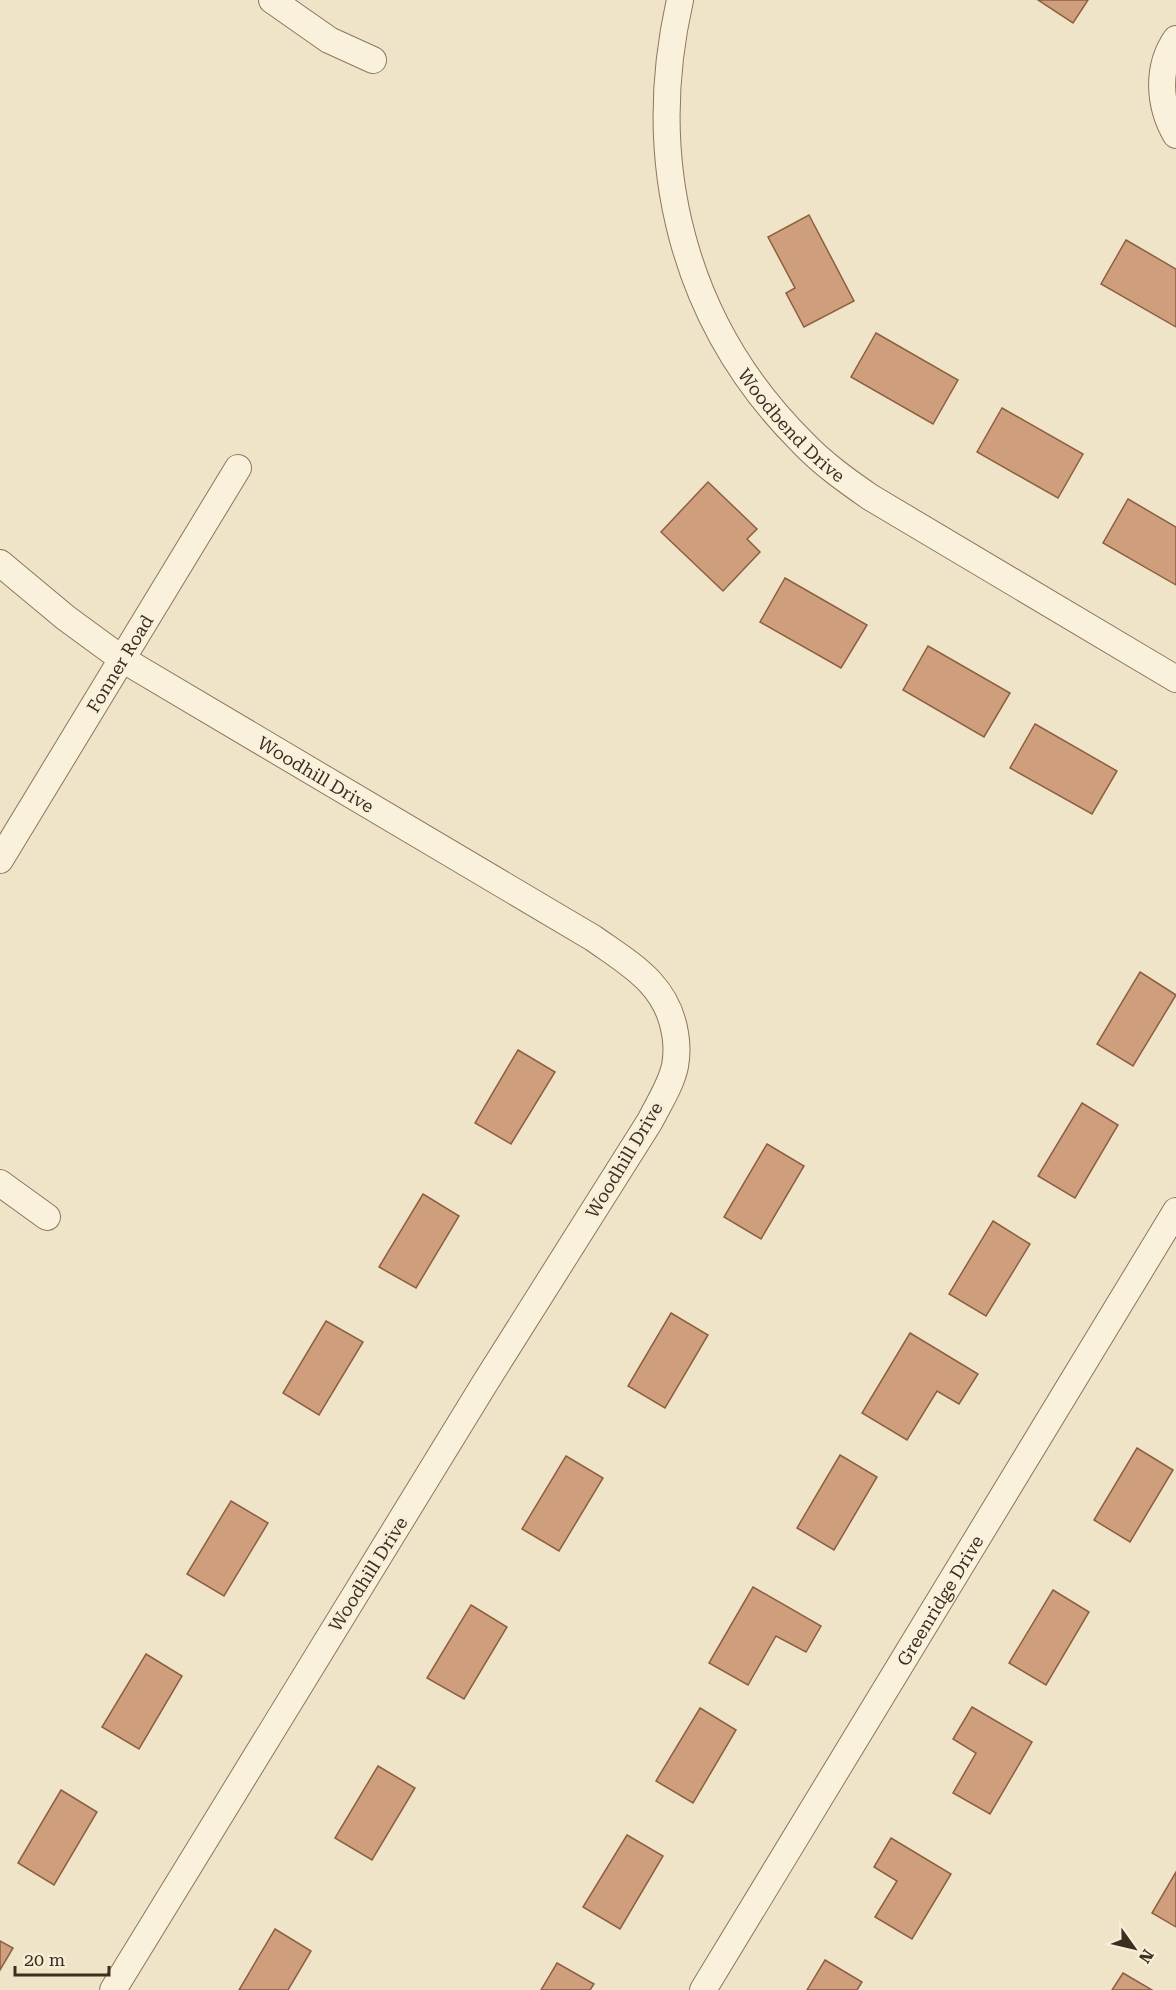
<svg xmlns="http://www.w3.org/2000/svg" width="1176" height="1990" font-family="'Roboto Serif',serif">
<rect width="100%" height="100%" fill="#f0e4c8"/>
<g fill="#cf9f7d" stroke="#8d5f41" stroke-width="1.5">
<path d="M1038 0H1088L1073 23Z"/>
<path d="M809 215 854 301 804 327 786 293 795 288 768 237Z"/>
<path d="M1126 240 1176 269V327L1101 284Z"/>
<path d="M876 333 958 380 933 424 851 377Z"/>
<path d="M1002 408 1083 454 1058 498 977 452Z"/>
<path d="M708 482 757 529 747 539 760 552 723 591 661 532Z"/>
<path d="M1128 499 1176 527V585L1103 543Z"/>
<path d="M785 578 867 625 841 668 760 622Z"/>
<path d="M928 646 1010 693 984 737 903 690Z"/>
<path d="M1035 724 1117 771 1092 814 1010 768Z"/>
<path d="M1140 972 1176 995 1133 1066 1097 1044Z"/>
<path d="M518 1050 555 1072 511 1144 475 1123Z"/>
<path d="M1082 1103 1118 1125 1075 1198 1038 1176Z"/>
<path d="M767 1144 804 1166 761 1239 724 1217Z"/>
<path d="M423 1194 459 1216 416 1288 379 1267Z"/>
<path d="M993 1221 1030 1244 986 1316 949 1294Z"/>
<path d="M671 1313 708 1335 665 1408 628 1386Z"/>
<path d="M326 1321 363 1342 319 1415 283 1393Z"/>
<path d="M910 1333 978 1374 959 1404 937 1391 907 1440 862 1413Z"/>
<path d="M1137 1448 1173 1470 1130 1542 1094 1520Z"/>
<path d="M840 1455 877 1477 834 1550 797 1528Z"/>
<path d="M566 1456 603 1478 559 1551 522 1529Z"/>
<path d="M231 1501 268 1523 224 1596 187 1574Z"/>
<path d="M753 1587 821 1626 806 1652 776 1636 748 1685 709 1663Z"/>
<path d="M1053 1590 1089 1612 1046 1685 1009 1663Z"/>
<path d="M471 1605 507 1627 464 1699 427 1678Z"/>
<path d="M146 1654 182 1676 139 1749 102 1727Z"/>
<path d="M972 1707 1032 1742 990 1814 953 1793 976 1753 953 1739Z"/>
<path d="M700 1708 736 1730 693 1803 656 1781Z"/>
<path d="M378 1766 415 1788 372 1860 335 1838Z"/>
<path d="M61 1790 97 1812 54 1885 18 1863Z"/>
<path d="M627 1835 663 1856 620 1929 583 1907Z"/>
<path d="M891 1838 951 1874 912 1939 875 1917 897 1881 874 1867Z"/>
<path d="M1176 1872V1927L1152 1913Z"/>
<path d="M275 1929 311 1951 288 1990H239Z"/>
<path d="M0 1941 13 1948 0 1970Z"/>
<path d="M825 1960 862 1982 857 1990H807Z"/>
<path d="M557 1963 594 1984 590 1990H541Z"/>
<path d="M1123 1973 1152 1990H1112Z"/>
</g>
<g fill="none" stroke-linecap="round" stroke-linejoin="round">
<g stroke="#8d765c" stroke-width="28">
<g id="minor">
<path d="M272 0 329 40 373 60"/>
<path id="s1" d="M680 0C643 163 683 324 803 443 823 464 847 481 870 497L1176 679"/>
<path d="M1176 39C1156 68 1159 106 1176 135"/>
<path id="s2" d="M0 563 66 618 122 659 593 938C631 965 667 984 675 1033 677 1044 677 1055 675 1066 671 1085 659 1103 650 1121L485 1383 113 1990"/>
<path id="s3" d="M0 860 238 468"/>
<path d="M0 1183 47 1217"/>
<path id="s4" d="M703 1990 1176 1211"/>
</g>
</g>
<use href="#minor" stroke="#faf1dc" stroke-width="26"/>
</g>
<g text-anchor="middle" dominant-baseline="central" stroke-width="6" stroke-linejoin="round" paint-order="stroke">
<g font-size="18" fill="#3d2e20" stroke="#f7eed8">
<text stroke="none"><textPath href="#s1" startOffset="460">Woodbend Drive</textPath></text>
<text stroke="none"><textPath href="#s3" startOffset="230">Fonner Road</textPath></text>
<text stroke="none"><textPath href="#s2" startOffset="381">Woodhill Drive</textPath></text>
<text transform="translate(624 1160) rotate(-59)">Woodhill Drive</text>
<text transform="translate(368 1574) rotate(-58)">Woodhill Drive</text>
<text stroke="none"><textPath href="#s4" startOffset="456">Greenridge Drive</textPath></text>
</g>
</g>
<g transform="translate(1134 1948) rotate(124)" stroke="#f7eed8" stroke-width="4.5" paint-order="stroke">
<path d="M0-4.5L10 22L0 15L-10 22Z" fill="#3d2e20"/>
<text y="-9" font-size="16" font-weight="bold" text-anchor="middle" fill="#3d2e20">N</text>
</g>
<path d="M15 1966v9h94v-9" fill="none" stroke="#3d2e20" stroke-width="3"/>
<text x="24" y="1966" font-size="18" fill="#3d2e20" stroke="#f7eed8" stroke-width="4.5" paint-order="stroke">20 m</text>
</svg>
